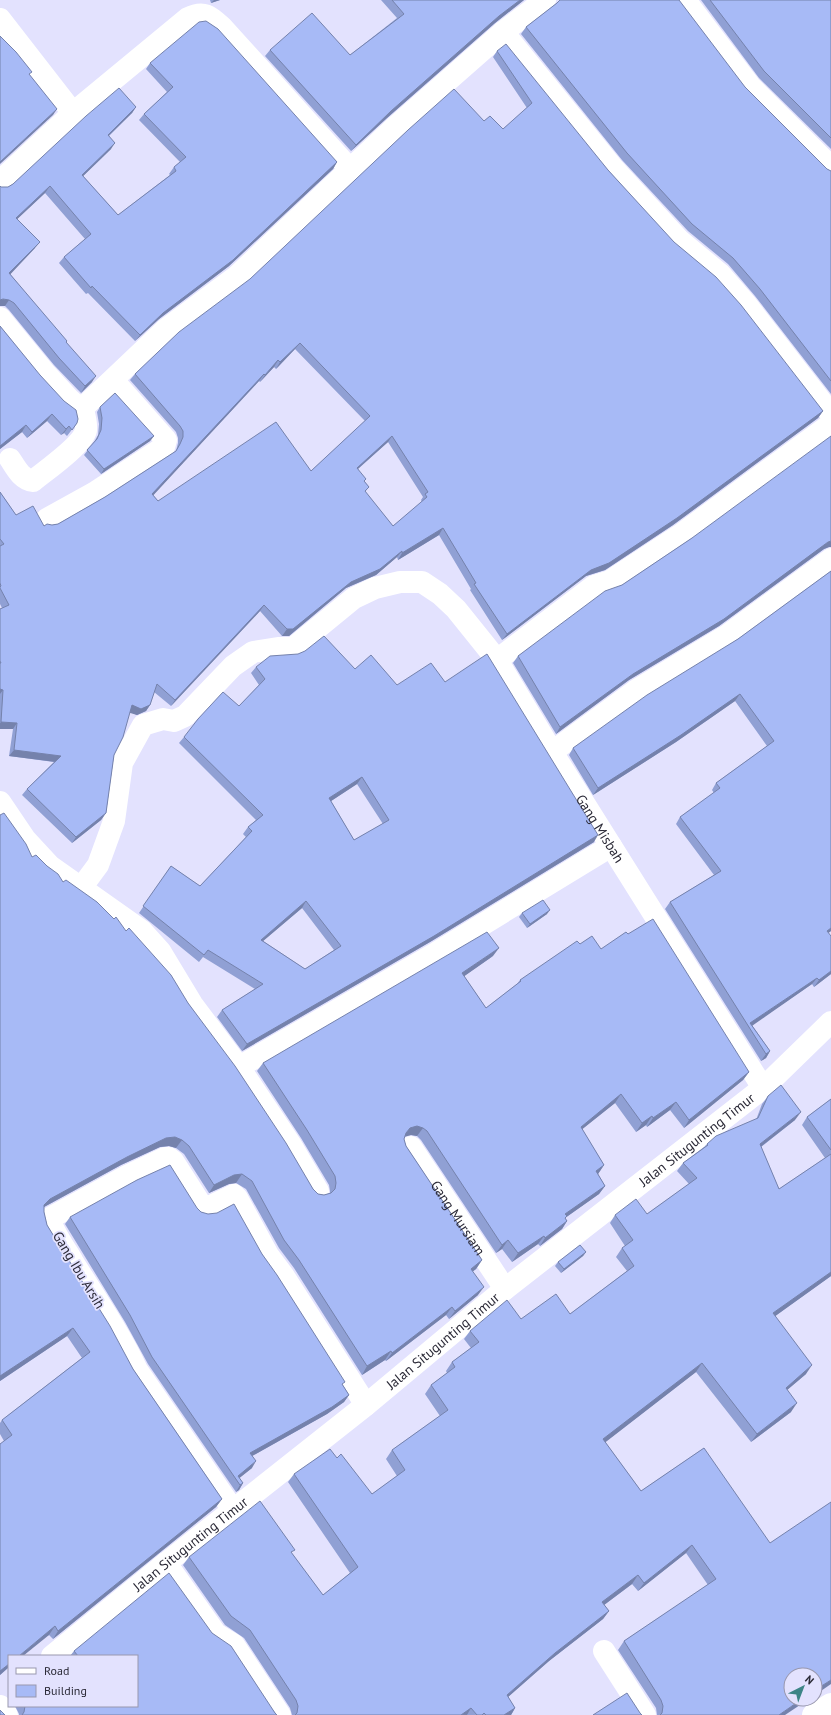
<svg xmlns="http://www.w3.org/2000/svg" width="831" height="1715" font-family="'PT Sans',sans-serif">
<rect width="100%" height="100%" fill="#e3e2fe"/>
<g fill="none" stroke-linecap="round" stroke-linejoin="round">
<g stroke="#fff" stroke-width="22">
<path d="M685 0 750 86 831 167"/>
<path d="M0 19 73 113"/>
<path d="M503 32 613 168 679 240 720 274 746 304 831 414"/>
<path d="M0 181 73 113 188 18C204 10 210 16 222 27L349 168"/>
<path d="M0 318 45 373 69 399 77 406H82L88 403 166 329 237 276 395 127 503 32 545 0"/>
<path d="M10 459C16 468 21 479 33 481 45 471 83 445 86 430 87 422 84 414 82 406"/>
<path d="M47 519 94 493 164 447 166 440 113 380"/>
<path d="M497 660 594 586 610 581 680 535 831 424"/>
<path d="M552 752 635 691 726 636 831 559"/>
<path d="M0 802 25 839 50 866 142 931 160 951 192 1004 239 1067 436 953 611 846"/>
<path id="s1" d="M81 888 98 865 114 821 122 763 143 725 163 719 174 721 185 716 233 666 253 652 278 648H293L354 598 375 588 400 582H422L440 594 456 609 497 660 552 752 763 1088"/>
<path d="M239 1067 291 1145 318 1191"/>
<path id="s2" d="M411 1147 505 1289"/>
<path d="M233 1510 137 1370C119 1332 95 1297 73 1262 67 1251 51 1230 50 1218L127 1176 165 1158H169L173 1161 203 1208H207L234 1195 237 1198 268 1255 283 1275 366 1405"/>
<path d="M166 1563 216 1634 234 1645 280 1715"/>
<path d="M604 1651 645 1715"/>
<path id="s3" d="M52 1656 166 1563 366 1405 505 1289 763 1088 831 1022"/>
<path d="M0 1706 7 1715"/>
<path d="M813 1715 831 1704"/>
</g>
</g>
<g fill="#90a0d4" fill-rule="evenodd">
<path d="M210 0H220L211 3Z"/>
<path d="M381 0H524L495 23 387 118 351 151 265 56 270 50 350 55 397 18Z"/>
<path d="M701 0H831V149L759 78Z"/>
<path d="M557 3 745 87 827 169 831 171V394L755 296 728 264 688 231 622 160 521 34 526 27Z"/>
<path d="M497 51 608 170 823 411 818 418 673 525 605 570 586 576 502 640 470 590 471 589 439 535 398 560 397 557 376 575 346 588 289 636H282L260 611 171 706 154 692 150 705 146 711 137 715 130 712 114 755 106 813 101 820 72 843 22 795 27 789 54 762 9 756 13 729H0V609L2 608 0 604V492L16 515 44 526 52 525 58 524 105 497 176 451 178 443V438L176 432 130 380 135 374 484 121 503 129 527 108 493 57ZM295 349 365 421 311 471 158 501 153 495 259 381 260 382 274 367 276 369ZM388 442 423 497 421 500 422 502 393 526 365 492 369 487 365 482 358 469Z"/>
<path d="M150 63 337 162 333 169 229 266 159 319 135 341 88 293 86 294 59 263 64 257 85 239 45 193 17 219 35 248 10 274 66 342 92 382 81 393 54 365 9 310 5 306 1 187H8L13 184 136 107 132 113 109 136 111 149 83 176 118 215 170 175 169 174 174 167 180 162 139 120 144 114 167 92 146 69Z"/>
<path d="M0 326 77 423 67 436 64 433 61 435 47 421 27 438 22 432 0 449Z"/>
<path d="M100 407 154 436 150 441 101 474 84 455 94 442 98 435 99 424 97 412Z"/>
<path d="M692 538 829 547 824 549 719 626 629 680 556 734 513 663 518 656 622 585Z"/>
<path d="M831 571V931L828 933 831 936V974L814 987 812 984 752 1025 770 1051 766 1058 761 1061 665 909 670 902 714 875 676 824 680 817 714 793 712 790 716 783 767 746 735 701 676 742 593 795 569 755 573 748 738 639Z"/>
<path d="M256 667 355 669 397 685 445 682 594 842 430 942 242 1051 217 1017 222 1010 255 989 203 957 199 962 139 913 171 866 200 886 246 837 243 834 248 827 256 820 179 743 184 737 239 706 259 685 251 673ZM357 784 383 824 354 840 331 801ZM302 908 334 950 305 969 263 941Z"/>
<path d="M32 857 47 866 63 882 126 931 188 1003 313 1189 318 1194 324 1195 330 1193V1191L329 1185 301 1138 257 1071 263 1063 493 956 464 976 486 1008 517 984 520 980 580 944 601 949 628 934 749 1072 743 1080 684 1128 670 1110 647 1127 646 1125 636 1132 615 1103 582 1129 604 1165 598 1174 605 1186 599 1194 565 1218 567 1221 562 1229 540 1246 538 1244 512 1262 502 1249 496 1253 421 1140 417 1136 411 1135 405 1136 404 1139 406 1146 482 1260 476 1269 472 1272 478 1295 449 1319 446 1315 386 1361 385 1360 362 1375 294 1268 279 1248 246 1189 236 1183 229 1184 209 1193 184 1154 176 1148 169 1146 160 1147 121 1165 44 1207V1212L47 1225 55 1238 133 1369 222 1499 216 1507 53 1639 49 1635 9 1656V1667L0 1675 4 1441 0 1434V1423L2 1420 82 1358 67 1336 0 1381Z"/>
<path d="M522 913 547 914 527 928 519 917Z"/>
<path d="M768 1096 795 1120 761 1147 779 1189 825 1158 802 1125 807 1117 831 1099V1276L775 1316 806 1374 787 1390 791 1412 751 1442 696 1372 605 1442 641 1491 704 1448 785 1715H657L656 1708 618 1650 624 1641 708 1585 686 1553 638 1591 632 1584 604 1605 609 1611 603 1619 549 1661 508 1697 515 1708 511 1715H292L290 1708 244 1638 225 1625 183 1565 189 1557 292 1554 323 1595 350 1573 288 1482 294 1474 337 1458 372 1494 397 1476 386 1459 392 1450 440 1416 425 1394 431 1385 447 1373 446 1371 452 1362 471 1348 464 1339 470 1331 521 1319 570 1314 627 1271 616 1257 622 1248 625 1246 610 1223 615 1215 647 1214 689 1184 677 1171 683 1163 704 1147 707 1144 756 1120 762 1104Z"/>
<path d="M197 1208 201 1212 262 1254 349 1395 344 1402 327 1414 252 1456V1468L239 1478 243 1483 239 1490 236 1492 148 1364 125 1322 65 1224 70 1217Z"/>
<path d="M586 1252 583 1256 561 1273 555 1266 558 1262Z"/>
<path d="M212 1633 277 1715H19V1714L15 1706H137V1656H70L74 1651Z"/>
</g>
<g fill="#7582ac">
<path d="M214 0H220L211 3Z"/>
<path d="M520 0H524L495 23 387 118 351 151 356 145 391 111 499 16Z"/>
<path d="M136 107 132 113 103 141 108 135Z"/>
<path d="M57 109 53 115 0 164V162Z"/>
<path d="M115 143 111 149 78 181 82 175Z"/>
<path d="M337 162 333 169 229 266 159 319 135 341 140 335 163 313Z"/>
<path d="M50 186 45 193 12 224 16 218Z"/>
<path d="M40 242 35 248 5 280 9 273Z"/>
<path d="M3 299 9 300 5 306H0V300Z"/>
<path d="M300 343 295 349 276 369 280 362Z"/>
<path d="M278 360 274 367 260 382 265 375Z"/>
<path d="M264 374 259 381 148 501 152 494Z"/>
<path d="M96 376 92 382 81 393 85 386Z"/>
<path d="M823 411 818 418 673 525 605 570 586 576 502 640 507 634 591 570Z"/>
<path d="M52 414 47 421 27 438 32 432Z"/>
<path d="M26 425 22 432 0 449V446Z"/>
<path d="M69 426 64 433 61 435 66 429Z"/>
<path d="M154 436 150 441 101 474 104 469Z"/>
<path d="M392 436 388 442 352 474 357 468Z"/>
<path d="M443 528 439 535 398 560 402 553Z"/>
<path d="M831 541V547H829L824 549 719 626 629 680 556 734 560 727 633 674 828 542Z"/>
<path d="M402 551 397 557 376 575 346 588 289 636H282L287 629 351 582Z"/>
<path d="M264 605 260 611 171 706 175 700Z"/>
<path d="M0 689 3 690 0 694Z"/>
<path d="M740 694 735 701 676 742 593 795 598 788Z"/>
<path d="M132 705H150L146 711 137 715 127 712Z"/>
<path d="M1 722 17 723 13 729H0V723Z"/>
<path d="M14 750 61 756 56 762 9 756Z"/>
<path d="M362 777 357 784 325 805 329 798Z"/>
<path d="M106 813 101 820 72 843 76 837Z"/>
<path d="M598 835 594 842 430 942 242 1051 247 1044Z"/>
<path d="M306 901 302 908 256 947 261 940Z"/>
<path d="M550 910 547 914 527 928 530 924Z"/>
<path d="M831 928V931L822 938 827 931Z"/>
<path d="M499 948 493 956 456 982 462 973Z"/>
<path d="M831 971V974L814 987 819 980Z"/>
<path d="M817 978 812 984 749 1028 750 1023Z"/>
<path d="M770 1051 766 1058 761 1061 766 1054Z"/>
<path d="M749 1072 743 1080 684 1128 689 1120Z"/>
<path d="M621 1094 615 1103 575 1135 581 1127Z"/>
<path d="M676 1102 670 1110 647 1127 653 1118Z"/>
<path d="M801 1112 795 1120 754 1152 760 1144Z"/>
<path d="M652 1116 646 1125 636 1132 642 1123Z"/>
<path d="M417 1126 423 1128 417 1136 411 1135 404 1137 406 1133 410 1128Z"/>
<path d="M175 1137 182 1140 176 1148 169 1146 160 1147 121 1165 44 1207V1205L50 1199 127 1157 166 1138Z"/>
<path d="M604 1165 598 1174 590 1180 596 1171Z"/>
<path d="M242 1174 236 1183 229 1184 209 1193 214 1185 234 1175Z"/>
<path d="M605 1186 599 1194 565 1218 561 1225 565 1214Z"/>
<path d="M567 1221 562 1229 540 1246 545 1238Z"/>
<path d="M544 1236 538 1244 512 1262 518 1253Z"/>
<path d="M508 1240 502 1249 496 1253 502 1245Z"/>
<path d="M586 1252 583 1256 561 1273 564 1269Z"/>
<path d="M482 1260 476 1269 465 1277 471 1269Z"/>
<path d="M831 1272V1276L767 1322 773 1313Z"/>
<path d="M484 1287 478 1295 449 1319 455 1311Z"/>
<path d="M452 1307 446 1315 386 1361 392 1353Z"/>
<path d="M73 1328 67 1336 0 1381V1376Z"/>
<path d="M391 1351 385 1360 362 1375 367 1366Z"/>
<path d="M702 1363 696 1372 598 1448 603 1439Z"/>
<path d="M812 1365 806 1374 780 1396 786 1388Z"/>
<path d="M349 1395 344 1402 327 1414 245 1460 250 1453Z"/>
<path d="M797 1403 791 1412 751 1442 757 1434Z"/>
<path d="M256 1461 252 1468 237 1480 238 1476Z"/>
<path d="M243 1483 239 1490 236 1492 240 1485Z"/>
<path d="M222 1499 216 1507 53 1639 58 1631Z"/>
<path d="M692 1545 686 1553 638 1591 644 1583Z"/>
<path d="M638 1575 632 1584 596 1611 602 1602Z"/>
<path d="M609 1611 603 1619 549 1661 501 1703 507 1695 555 1653Z"/>
<path d="M55 1626 49 1635 23 1656H19Z"/>
<path d="M9 1664V1667L0 1675V1671Z"/>
<path d="M831 1680V1684L815 1695V1690Z"/>
<path d="M802 1699H809L785 1715H779Z"/>
<path d="M471 1708 467 1715H461Z"/>
<path d="M515 1708 511 1715H504Z"/>
</g>
<g fill="#a7baf6" stroke="#7582ac" fill-rule="evenodd">
<path d="M392 0H520L499 16 391 111 356 145 270 50 312 13 350 55 404 14Z"/>
<path d="M560 0H679L745 87 827 169 831 171V381L760 289 733 258 692 224 627 153 526 27 557 3Z"/>
<path d="M710 0H831V138L764 71Z"/>
<path d="M206 21 218 29 337 162 233 260 163 313 140 335 92 286 91 288 64 257 91 234 50 186 16 218 40 242 9 273 67 341 66 342 96 376 85 386 59 358 14 303 9 300 3 299 0 300V186L1 187H8L13 184 86 116 119 88 136 107 108 135 115 143 82 175 118 215 176 171 174 167 186 157 144 114 173 87 150 63 199 22Z"/>
<path d="M0 36 16 52 32 72 29 74 57 109 0 162Z"/>
<path d="M506 44 608 170 674 242 716 277 741 305 823 411 677 518 609 563 591 570 507 634 474 584 476 583 443 528 402 553V551L380 569 351 582 293 629H287L264 605 175 700 157 684 150 705 141 709 132 705 123 737 114 755 106 813 76 837 27 789 61 756 14 750 17 723 1 722 3 690 0 689V663H1L0 661V609L9 605 0 588V587L1 586 0 583V546L4 544 0 539V492L16 515 33 506 44 526 47 524 52 525 58 524 105 497 176 451 180 444 183 437V431L180 426 135 374 179 332 250 279 408 130 454 89 484 121 490 116 503 129 532 103 497 51ZM300 343 370 416 311 471 276 422 158 501 152 494 264 374 265 375 278 360 280 362ZM392 436 428 492 425 494 427 497 393 526 365 491 369 487 364 481 366 479 357 468Z"/>
<path d="M0 326 40 375 64 401 76 410 78 419 77 423 72 430 69 426 66 429 52 414 32 432 26 425 0 446Z"/>
<path d="M115 393 154 436 104 469 87 450 97 439 101 430 102 418 100 407Z"/>
<path d="M831 436V541L828 542 724 619 633 674 560 727 518 656 605 591 622 585 692 538Z"/>
<path d="M831 571V928L827 931 831 936V971L819 980 817 978 750 1023 770 1051 766 1054 670 902 721 871 680 817 720 788 716 783 774 741 740 694 681 735 598 788 573 748 647 695 738 639Z"/>
<path d="M324 636 355 669 371 655 397 685 431 663 445 682 487 654 598 835 434 936 247 1044 222 1010 263 984 208 950 204 955 143 906 171 866 200 886 252 831 248 827 263 815 184 737 198 719 223 692 239 706 265 679 256 667 270 656 298 654 305 651ZM362 777 389 820 354 840 329 798ZM306 901 341 946 305 969 261 940Z"/>
<path d="M4 813 26 844 32 857 36 855 47 866 58 874 63 882 66 880 97 902 114 919 116 917 126 931 129 928 171 975 188 1003 235 1066 286 1143 313 1189 318 1194 324 1195 331 1193 335 1189 336 1183 335 1176 307 1130 263 1063 487 932 499 948 462 973 486 1008 521 981 520 980 577 941 580 944 592 936 601 949 626 932 628 934 653 919 749 1072 689 1120 676 1102 653 1118 652 1116 642 1123 621 1094 581 1127 604 1165 596 1171 605 1186 565 1214 567 1216 565 1218 567 1221 545 1238 544 1236 518 1253 508 1240 502 1245 427 1131 423 1128 417 1126 410 1128 406 1133 404 1139 406 1146 482 1260 471 1269 484 1287 455 1311 452 1307 392 1353 391 1351 367 1366 299 1260 284 1240 252 1181 242 1174 234 1175 214 1185 189 1146 182 1140 175 1137 166 1138 127 1157 50 1199 44 1205V1212L47 1225 55 1238 110 1326 133 1369 222 1499 58 1631 55 1626 19 1656H9V1664L0 1671V1444L12 1435 2 1420 90 1352 73 1328 0 1376V815Z"/>
<path d="M543 900 550 910 530 924 522 913Z"/>
<path d="M781 1085 801 1112 760 1144 779 1189 831 1154V1272L773 1313 812 1365 786 1388 797 1403 757 1434 702 1363 603 1439 641 1491 704 1448 770 1543 831 1502V1680L815 1690V1675H791V1699H802L779 1715H660L662 1713 663 1706 661 1700 624 1641 716 1579 692 1545 644 1583 638 1575 602 1602 609 1611 555 1653 507 1695 515 1708 504 1715H486L484 1713 482 1715H477L471 1708 461 1715H295L297 1713 298 1706 296 1700 250 1630 231 1616 189 1557 260 1501 295 1550 291 1552 323 1595 358 1567 294 1474 330 1449 337 1458 341 1454 372 1494 405 1470 392 1450 448 1410 431 1385 455 1367 452 1362 479 1342 470 1331 507 1300 521 1319 556 1294 570 1314 634 1266 622 1248 633 1240 615 1215 636 1199 647 1214 697 1178 683 1163 708 1145 707 1144 716 1136 758 1118 768 1096Z"/>
<path d="M831 1099V1150L807 1117Z"/>
<path d="M170 1165 197 1208 201 1212 208 1214 217 1213 234 1204 262 1254 277 1275 345 1382 342 1384 349 1395 332 1407 250 1453 256 1461 238 1476 243 1483 240 1485 152 1357 130 1315 70 1217 137 1180Z"/>
<path d="M580 1245 586 1252 564 1269 558 1262Z"/>
<path d="M169 1573 212 1633 231 1646 275 1713 277 1715H22L24 1712 25 1706H137V1656H78L74 1651Z"/>
<path d="M627 1693 640 1713 642 1715H593Z"/>
<path d="M0 1710 5 1715H0Z"/>
</g>
<g text-anchor="middle" dominant-baseline="central" stroke-width="3.5" stroke-linejoin="round" paint-order="stroke">
<g font-size="14" fill="#2b2a37" stroke="#e3e2fe">
<text stroke="none"><textPath href="#s1" startOffset="812">Gang Misbah</textPath></text>
<text stroke="none"><textPath href="#s3" startOffset="826">Jalan Situgunting Timur</textPath></text>
<text stroke="none"><textPath href="#s2" startOffset="85">Gang Mursiam</textPath></text>
<text transform="translate(79 1270) rotate(59)">Gang Ibu Arsih</text>
<text stroke="none"><textPath href="#s3" startOffset="502">Jalan Situgunting Timur</textPath></text>
<text stroke="none"><textPath href="#s3" startOffset="178">Jalan Situgunting Timur</textPath></text>
</g>
</g>
<rect x="8" y="1655" width="130" height="52" fill="#e3e2fe" stroke="#9998ae"/>
<rect x="16" y="1668" width="20" height="6" fill="#ffffff" stroke="#9998ae"/>
<text x="44" y="1675" font-size="12" fill="#2b2a37">Road</text>
<rect x="16" y="1685" width="20" height="12" fill="#a7baf6" stroke="#9998ae"/>
<text x="44" y="1695" font-size="12" fill="#2b2a37">Building</text>
<g transform="translate(803 1687) rotate(42)"><circle r="19" fill="#e3e2fe" stroke="#9998ae"/>
<path d="M0-3L7 15L0 10L-7 15Z" fill="#3d8587"/>
<text y="-6" font-size="11" font-weight="bold" text-anchor="middle" fill="#2b2a37">N</text>
</g>
</svg>
